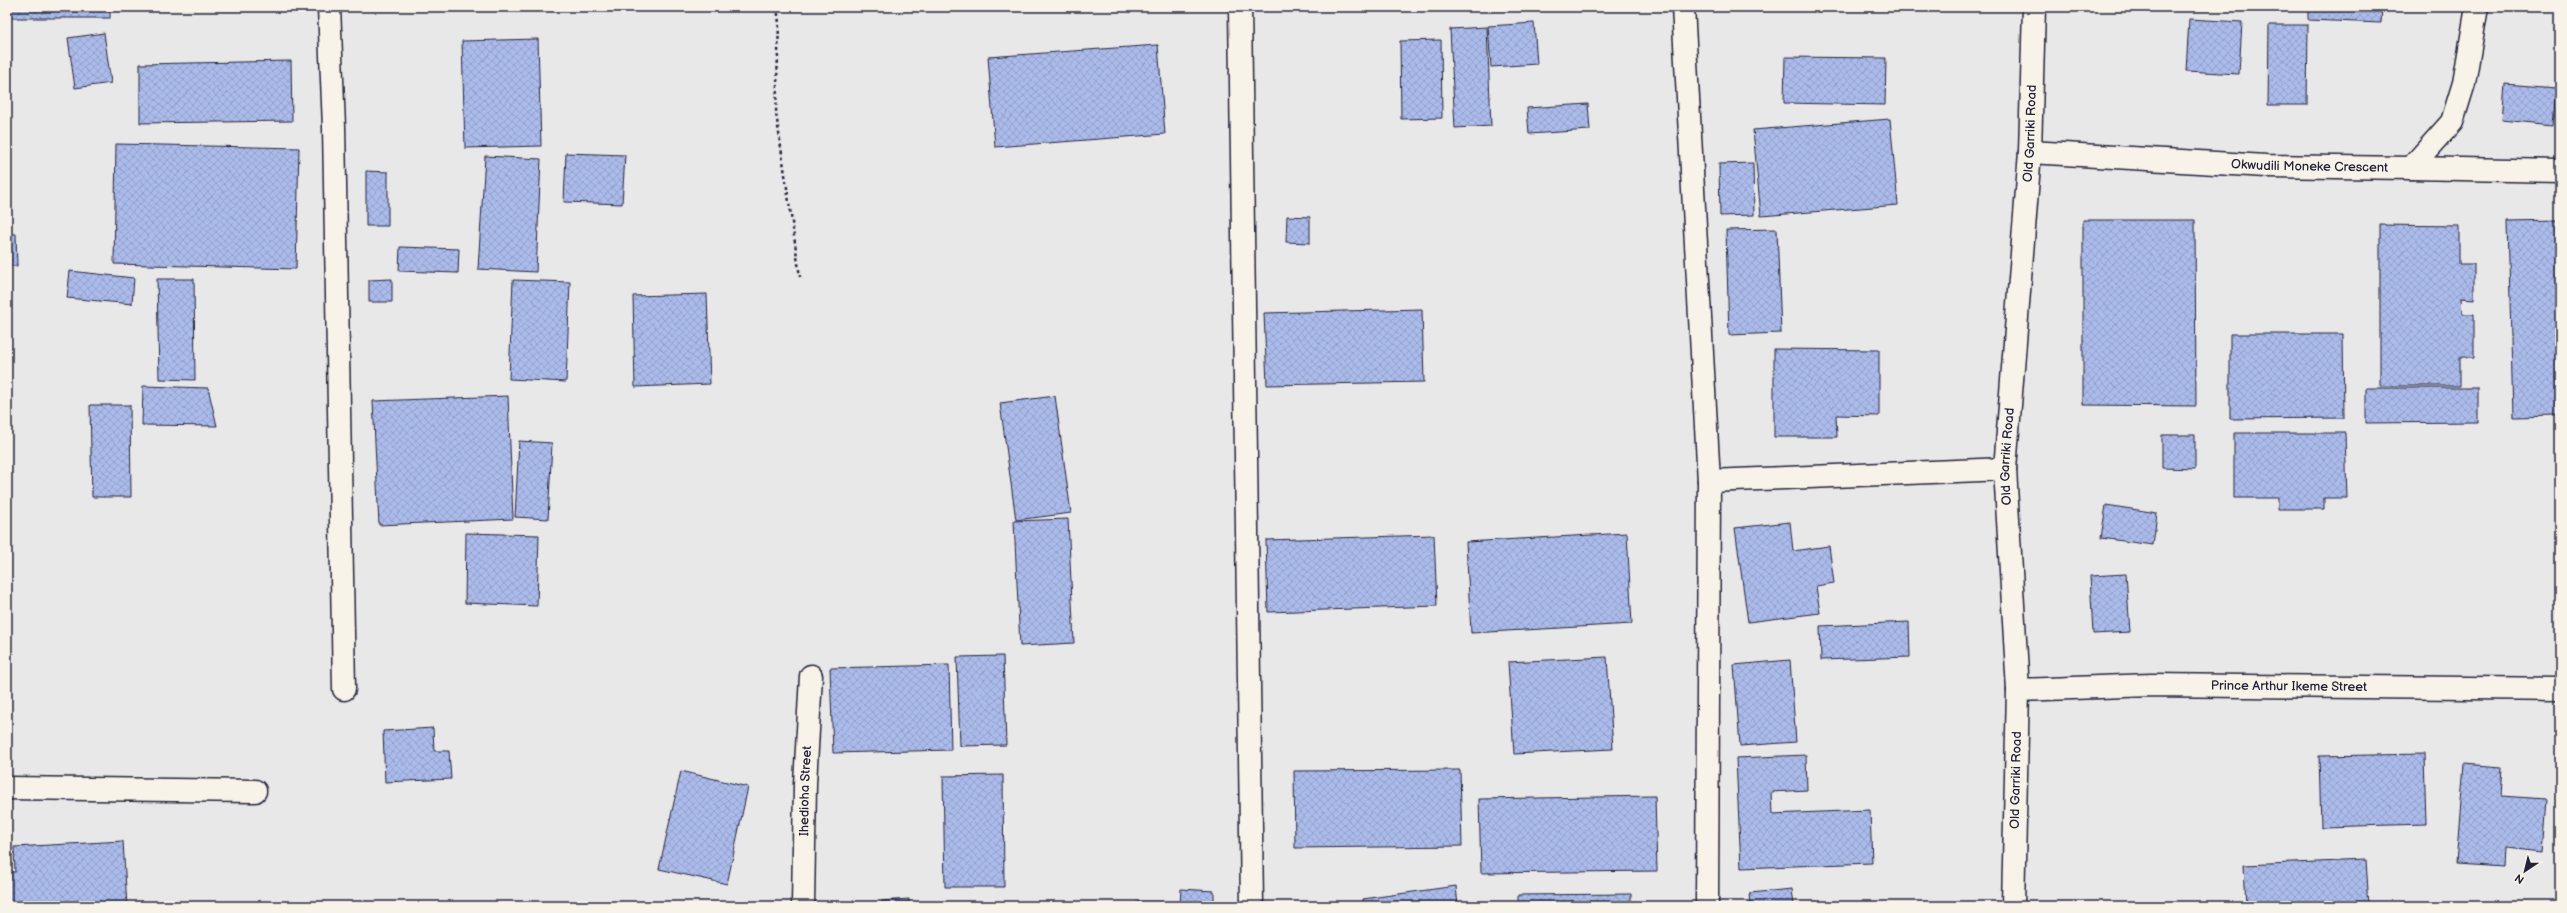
<svg xmlns="http://www.w3.org/2000/svg" width="2567" height="913" font-family="'Balsamiq Sans',sans-serif">
<defs>
<pattern id="building-cross-hatch" width="8" height="8" patternUnits="userSpaceOnUse"><rect width="8" height="8" fill="#abbbea"/><path d="M0 0l8 8M0 8l8-8" fill="none" stroke="#93a0ca"/></pattern>
</defs>
<rect width="100%" height="100%" fill="#e8e8e8"/>
<filter id="ink" filterUnits="userSpaceOnUse"><feTurbulence type="fractalNoise" baseFrequency=".025" numOctaves="2"/><feDisplacementMap in="SourceGraphic" scale="8" xChannelSelector="R" yChannelSelector="G"/><feConvolveMatrix kernelMatrix="1 2 1 2 8 2 1 2 1" color-interpolation-filters="sRGB"/></filter>
<g filter="url(#ink)">
<g fill="url(#building-cross-hatch)" stroke="#22223b">
<rect x="7" y="7" width="103" height="11"/>
<path d="M2308 7H2382L2381 23 2308 20Z"/>
<path d="M2189 19 2242 22 2239 74 2186 71Z"/>
<path d="M1534 23 1537 64 1491 67 1488 26Z"/>
<path d="M2269 25H2308L2307 105H2268Z"/>
<path d="M1487 27 1491 126 1455 128 1450 29Z"/>
<path d="M104 33 111 83 75 88 68 38Z"/>
<path d="M538 39 541 146 465 148 462 41Z"/>
<path d="M1441 40 1442 118 1401 119 1400 41Z"/>
<path d="M1158 45 1165 134 995 147 988 57Z"/>
<path d="M1785 57 1886 58 1885 105 1784 103Z"/>
<path d="M291 61 292 121 140 123V64Z"/>
<path d="M2505 84 2556 88 2553 125 2502 120Z"/>
<path d="M1588 104 1590 130 1529 134 1527 108Z"/>
<path d="M1890 119 1898 205 1761 216 1753 130Z"/>
<path d="M116 144 299 148 296 269 114 264Z"/>
<path d="M566 153 625 155 622 204 564 202Z"/>
<path d="M485 156 541 159 536 272 478 269Z"/>
<path d="M1753 163 1754 215 1720 216 1719 164Z"/>
<path d="M366 171 388 172V226H366Z"/>
<path d="M1287 216 1310 217V243L1286 242Z"/>
<path d="M2083 220H2195L2196 406 2083 405Z"/>
<path d="M2560 220V416L2513 417 2508 221Z"/>
<path d="M2380 225 2459 226V264H2474V299L2461 298 2462 314H2474V357H2460V386H2380Z"/>
<path d="M1777 229 1781 333 1729 335 1726 230Z"/>
<path d="M7 234H16L17 266H7Z"/>
<path d="M400 247 459 249 458 273 399 271Z"/>
<path d="M70 271 134 278 132 304 67 298Z"/>
<path d="M157 279H194L195 380 159 379Z"/>
<path d="M392 279V302H369V280Z"/>
<path d="M513 280 570 282 566 382 509 379Z"/>
<path d="M707 294 710 384 635 387 633 296Z"/>
<path d="M1422 309 1424 382 1267 385 1264 313Z"/>
<path d="M2230 334H2343L2344 418 2230 419Z"/>
<path d="M1774 349 1879 350V416L1836 415 1837 437H1774Z"/>
<path d="M143 386 208 388 217 426 142 425Z"/>
<path d="M2366 388H2478V422L2366 423Z"/>
<path d="M508 396 513 519 379 525 373 401Z"/>
<path d="M1055 396 1071 513 1016 520 1000 403Z"/>
<path d="M90 405H130L131 497H92Z"/>
<path d="M2234 433H2345L2347 498H2324V509H2278V498H2234Z"/>
<path d="M2162 435H2195V469L2162 468Z"/>
<path d="M519 441 552 443 548 519 515 517Z"/>
<path d="M2106 505 2157 513 2153 545 2101 538Z"/>
<path d="M1068 519 1074 643 1020 646 1014 521Z"/>
<path d="M1790 522 1793 551 1829 546 1834 583 1816 586 1820 613 1748 622 1735 528Z"/>
<path d="M466 533 539 535 537 606 465 603Z"/>
<path d="M1627 533 1632 624 1471 633 1466 542Z"/>
<path d="M1434 535 1437 606 1268 612 1266 540Z"/>
<path d="M2126 574 2130 632 2093 634 2090 576Z"/>
<path d="M1909 622 1910 657 1821 660 1820 626Z"/>
<path d="M1003 656 1006 745 960 746 957 657Z"/>
<path d="M1607 657 1613 749 1514 754 1508 662Z"/>
<path d="M1790 660 1796 742 1740 746 1734 665Z"/>
<path d="M949 665 951 750 833 753 830 668Z"/>
<path d="M433 728 434 751H449L451 779 385 782 383 731Z"/>
<path d="M2424 754 2426 824 2321 827 2319 756Z"/>
<path d="M1806 755 1807 790 1771 792 1772 814 1870 810 1872 863 1741 868 1736 758Z"/>
<path d="M2464 764 2502 767 2500 796 2547 799 2543 852 2504 848 2503 866 2456 863Z"/>
<path d="M1460 770 1462 846 1295 848 1294 771Z"/>
<path d="M681 771 748 787 727 884 659 869Z"/>
<path d="M1003 775 1004 887H945L943 776Z"/>
<path d="M1655 796 1657 871 1481 873 1479 799Z"/>
<path d="M123 841 127 906H7V872H15L14 847Z"/>
<path d="M2366 860 2369 906H2246L2244 865Z"/>
<path d="M1456 886 1458 906H1364L1363 899Z"/>
<path d="M1181 889 1214 891V906H1180Z"/>
<path d="M1792 889 1794 906H1751L1750 893Z"/>
<path d="M1631 894V906H1518V895Z"/>
<path d="M909 899V906H882V901Z"/>
<rect x="1137" y="902" width="40" height="4"/>
</g>
<g fill="none" stroke-linecap="round" stroke-linejoin="round">
<g stroke="#22223b" stroke-width="25">
<g id="minor">
<path d="M329 7 334 127 344 689"/>
<path d="M1240 7 1252 906"/>
<path d="M1683 7 1709 481 1707 906"/>
<path id="s1" d="M2030 152 2266 166 2411 168 2452 122 2464 83 2477 7"/>
<path d="M2411 168 2560 171"/>
<path d="M1709 481 2005 469"/>
<path id="s2" d="M2018 690 2151 685 2560 689"/>
<path d="M7 788 255 791"/>
<path id="s3" d="M803 906 805 784 811 676"/>
<path id="s4" d="M2013 906 2018 690 2005 469 2030 152 2034 7"/>
</g>
</g>
<path stroke="#22223b" stroke-width="2.5" stroke-dasharray="3 3" stroke-linecap="butt" d="M777 7 779 23 776 113 800 277"/>
<use href="#minor" stroke="#f7f3e8" stroke-width="22"/>
</g>
</g>
<g text-anchor="middle" dominant-baseline="central" stroke-width="4" stroke-linejoin="round" paint-order="stroke">
<g font-size="13" fill="#22223b" stroke="#f7f3e8">
<text stroke="none"><textPath href="#s4" startOffset="774">Old Garriki Road</textPath></text>
<text stroke="none"><textPath href="#s1" startOffset="280">Okwudili Moneke Crescent</textPath></text>
<text stroke="none"><textPath href="#s4" startOffset="450">Old Garriki Road</textPath></text>
<text stroke="none"><textPath href="#s2" startOffset="271">Prince Arthur Ikeme Street</textPath></text>
<text stroke="none"><textPath href="#s4" startOffset="126">Old Garriki Road</textPath></text>
<text stroke="none"><textPath href="#s3" startOffset="115">Ihedioha Street</textPath></text>
</g>
</g>
<rect width="2567" height="913" fill="none" stroke="#f7f3e8" stroke-width="24"/>
<rect x="12" y="12" width="2543" height="889" fill="none" stroke="#22223b" stroke-width="1.5" filter="url(#ink)"/>
<g transform="translate(2525 871) rotate(215)" stroke="#f7f3e8" stroke-width="3" paint-order="stroke">
<path d="M0-3L7 15L0 10L-7 15Z" fill="#22223b"/>
<text y="-6" font-size="11" font-weight="bold" text-anchor="middle" fill="#22223b">N</text>
</g>
</svg>
